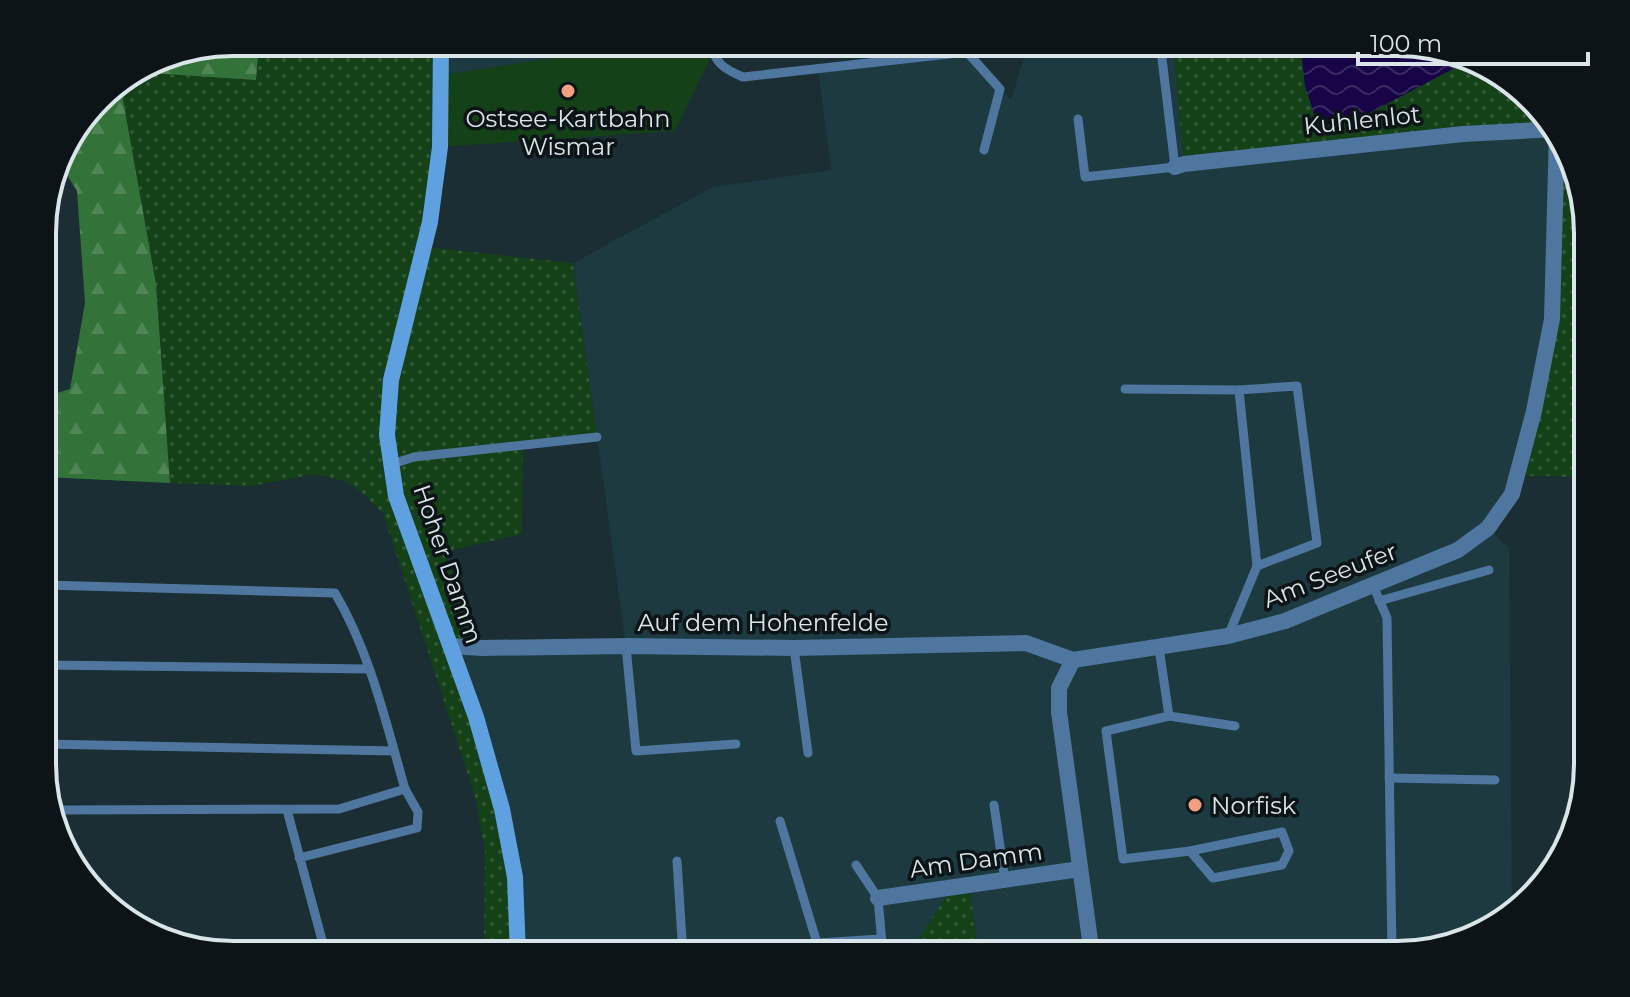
<svg xmlns="http://www.w3.org/2000/svg" width="1630" height="997" viewBox="0 0 1630 997" font-family="Montserrat,sans-serif">
	<style>
		.built { fill: #1c3a3f }
		.grass { fill: url(#grass-dots) }
		.forest { fill: url(#forest-firs) }
		.pitch { fill: #154119 }
		.water { fill: url(#water-waves) }
		.lines { fill: none; stroke-linecap: round; stroke-linejoin: round }
		.service { stroke: #4e769e; stroke-width: 9 }
		.minor { stroke: #4e769e; stroke-width: 16 }
		.secondary { stroke: #5fa0e1; stroke-width: 16 }
		.poi-dot { fill: #f39f82; stroke: #0c1417; stroke-width: 3 }
		.labels { text-anchor: middle; dominant-baseline: central; stroke-width: 7; stroke-linejoin: round; paint-order: stroke }
		.poi-label { font-size: 24px; fill: #d9e5e8; stroke: #0c1417 }
		.street-label { font-size: 24px; fill: #d9e5e8; stroke: #0c1417 }
		.rim { fill: none; stroke: #d9e5e8; stroke-width: 4 }
	</style>
	<defs>
		<pattern id="grass-dots" width="8" height="8" patternUnits="userSpaceOnUse" patternTransform="scale(2)"><rect width="8" height="8" fill="#154119"/><path d="M2 2h.1M6 6h.1" fill="none" stroke="#365c3a" stroke-width="1.8" stroke-linecap="round"/></pattern>
		<pattern id="forest-firs" width="22" height="20" patternUnits="userSpaceOnUse" patternTransform="scale(2)"><rect width="22" height="20" fill="#337238"/><path d="M5 1l3.5 6h-7zM16 11l3.5 6h-7z" fill="#508655"/></pattern>
		<pattern id="water-waves" width="16" height="10" patternUnits="userSpaceOnUse" patternTransform="scale(2)"><rect width="16" height="10" fill="#180548"/><path d="M0 5q4-4 8 0t8 0" fill="none" stroke="#392962"/></pattern>
	</defs>
	<rect width="100%" height="100%" fill="#1a2e33"/>
	<g class="built">
		<path d="M441,42H659L442,75Z"/>
		<path d="M1029,42H1173L1184,163L1557,129L1552,319L1512,494L1488,528L1509,548L1512,910L1493,929L1409,955H979L969,887L951,889L910,952L890,955H518L451,646H626L573,263L713,187L831,170L818,69L967,52L1011,100Z"/>
	</g>
	<g class="grass">
		<path d="M299,42H441L426,247L573,263L597,437L523,446L522,534L444,552L482,648L452,646L502,809L518,955H484L485,850L475,796L383,513L358,489L344,481L314,474L251,486L170,483L156,284L123,100L129,76L136,72L256,79L258,56Z"/>
		<path d="M1173,42H1397L1493,68L1556,127L1184,164Z"/>
		<path d="M1557,131L1588,220V479L1557,476H1517L1552,319Z"/>
		<path d="M969,886L979,955H891L910,952L951,889Z"/>
	</g>
	<g class="forest">
		<path d="M204,48L258,56L256,80L136,72L160,56Z"/>
		<path d="M129,76L123,100L156,284L170,483L44,477V397L70,389L85,303L77,191L58,160L62,148L107,90Z"/>
	</g>
	<path class="pitch" d="M659,42H711L713,53L675,131L440,147L442,75Z"/>
	<path class="water" d="M1300,42H1397L1468,61L1358,119L1336,125L1317,123L1305,86Z"/>
	<g class="lines">
		<g class="service">
			<path d="M711,42C714,63 724,69 743,77L967,52L1000,89L984,150"/>
			<path d="M1078,119L1085,177L1175,167L1160,42"/>
			<path d="M1125,389L1239,390L1257,566L1228,636"/>
			<path d="M1239,390L1297,386L1317,543L1257,566"/>
			<path d="M392,464L414,457L597,437"/>
			<path d="M44,585L335,593C370,652 386,723 405,789L339,809L52,810"/>
			<path d="M1373,585L1387,618L1392,955"/>
			<path d="M1379,601L1489,570"/>
			<path d="M626,646L636,751L736,744"/>
			<path d="M794,648L808,753"/>
			<path d="M1159,648L1169,716L1106,731L1123,859L1190,851"/>
			<path d="M44,665L369,669"/>
			<path d="M1169,716L1235,726"/>
			<path d="M44,744L394,751"/>
			<path d="M1389,778L1495,780"/>
			<path d="M994,805L1005,881"/>
			<path d="M287,810L326,955"/>
			<path d="M780,821L817,943L881,939"/>
			<path d="M1282,832L1289,851L1282,865L1213,878L1190,851Z"/>
			<path d="M299,858L417,828L418,812L405,789"/>
			<path d="M677,861L683,955"/>
			<path d="M856,865L878,898L883,955"/>
		</g>
		<g class="minor">
			<path d="M1175,167L1184,164L1463,134L1557,129"/>
			<path d="M451,646L482,648L626,646L794,648L1026,643L1073,660L1228,636L1285,621L1458,550L1488,528L1512,494L1534,411L1552,319L1557,131"/>
			<path d="M1073,660L1059,688V712L1092,955"/>
			<path d="M878,898L1080,869"/>
		</g>
		<path class="secondary" d="M441,42L440,147L430,222L391,380L387,435L396,496L476,717L502,809L515,877L518,955"/>
	</g>
	<g class="poi-dot">
		<circle cx="568" cy="91" r="8"/>
		<circle cx="1195" cy="805" r="8"/>
	</g>
	<g class="labels">
		<g class="poi-label">
			<text x="568" y="118">Ostsee-Kartbahn<tspan x="568" dy="28">Wismar</tspan></text>
			<text x="1211" y="805" text-anchor="start">Norfisk</text>
		</g>
		<g class="street-label">
			<text transform="translate(1362 120) rotate(-6)">Kuhlenlot</text>
			<text transform="translate(448 564) rotate(71)">Hoher Damm</text>
			<text transform="translate(1330 575) rotate(-21)">Am Seeufer</text>
			<text x="763" y="622">Auf dem Hohenfelde</text>
			<text transform="translate(976 860) rotate(-8)">Am Damm</text>
		</g>
	</g>
	<path d="M0 0H1630V997H0ZM233 56H1397A177 177 0 0 1 1574 233V764A177 177 0 0 1 1397 941H233A177 177 0 0 1 56 764V233A177 177 0 0 1 233 56Z" fill="#0c1417" fill-rule="evenodd"/>
	<path class="rim" d="M233 56H1397A177 177 0 0 1 1574 233V764A177 177 0 0 1 1397 941H233A177 177 0 0 1 56 764V233A177 177 0 0 1 233 56Z"/>
	<path d="M1358 52v12h230v-12" fill="none" stroke="#d9e5e8" stroke-width="4"/>
	<text x="1370" y="52" font-size="24" fill="#d9e5e8" stroke="#0c1417" stroke-width="6" paint-order="stroke">100 m</text>
</svg>
